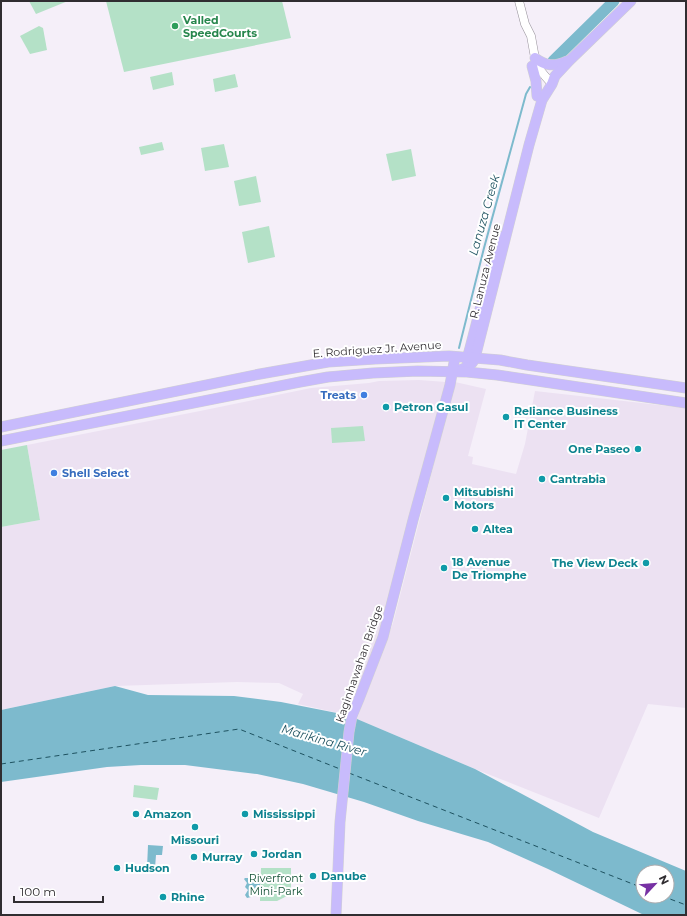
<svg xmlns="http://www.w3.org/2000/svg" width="687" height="916" viewBox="0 0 687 916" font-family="Montserrat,sans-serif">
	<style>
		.built { fill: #ece1f2 }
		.green { fill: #b4e1c7 }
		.water { fill: #7dbacd; fill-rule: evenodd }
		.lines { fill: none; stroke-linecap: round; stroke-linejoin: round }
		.stream { stroke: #7dbacd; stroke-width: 2 }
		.river { stroke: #7dbacd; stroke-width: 11 }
		.ferry { stroke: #1e5260; stroke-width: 1; stroke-dasharray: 5 4; stroke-linecap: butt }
		.minor-casing { stroke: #959099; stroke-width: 9 }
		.major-casing { stroke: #d1d1d2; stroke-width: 11 }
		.minor { stroke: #fff; stroke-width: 8 }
		.major { stroke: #c8bbfc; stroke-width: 10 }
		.leisure-dot { fill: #2e9e5b; stroke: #fff; stroke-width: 1.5 }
		.shop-dot { fill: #3f7fe0; stroke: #fff; stroke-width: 1.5 }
		.culture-dot { fill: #0f9aa8; stroke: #fff; stroke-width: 1.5 }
		.labels { text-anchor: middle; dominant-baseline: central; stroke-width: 4; stroke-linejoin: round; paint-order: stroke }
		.leisure-label { font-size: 11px; font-weight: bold; fill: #27864d; stroke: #fff; text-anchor: start }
		.street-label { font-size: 11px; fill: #302d31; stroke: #fff }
		.shop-label { font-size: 11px; font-weight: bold; fill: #366cbe; stroke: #fff; text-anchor: end }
		.culture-label { font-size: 11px; font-weight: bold; fill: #0d838f; stroke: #fff; text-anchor: start }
		.park-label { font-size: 11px; fill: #135236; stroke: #fff }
		.water-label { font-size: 12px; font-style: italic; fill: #1e5260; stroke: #fff }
	</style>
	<rect width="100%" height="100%" fill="#f5eff9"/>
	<g class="built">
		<path d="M419,380L446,382L382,627L347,715L298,704L303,694L279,683L237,682L115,686L1,710V527L40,520L27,445L200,411L311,388L369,383L379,381Z"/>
		<path d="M455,382L486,389L468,456L473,457L472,464L516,474L525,444L535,391L686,408V708L648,704L599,818L475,769L357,719L393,623Z"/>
	</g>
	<g class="green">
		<path d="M29,1H68L36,14Z"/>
		<path d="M106,1H282L291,38L124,72Z"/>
		<path d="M39,26L43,28L47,50L30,54L20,36Z"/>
		<path d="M172,72L174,85L153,90L150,77Z"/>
		<path d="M235,74L238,87L215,92L213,79Z"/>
		<path d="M162,142L164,150L141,155L139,147Z"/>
		<path d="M224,144L229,167L205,171L201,148Z"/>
		<path d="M411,149L416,176L392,181L386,154Z"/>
		<path d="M256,176L261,202L239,206L234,181Z"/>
		<path d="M269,226L275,257L248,263L242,232Z"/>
		<path d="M363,426L365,441L332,443L331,428Z"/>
		<path d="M27,445L40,520L1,527V450Z"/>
		<path d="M134,785L159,788L157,800L133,797Z"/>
		<path d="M261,868H291V894L277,901H260Z"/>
	</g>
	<g class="water">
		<path d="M115,686L148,695L234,696L281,702L347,715L357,719L475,769L593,832L686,871V915H644L548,869L488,842L418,821L364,802L303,784L257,774L185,765H141L107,767L1,782V710ZM643,872H667V896H643Z"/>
		<path d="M148,845L163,846L162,855H156L155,868H147Z"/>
		<path d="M253,876L258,877V880L260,883V887L257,889V892H252L251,897L247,898L245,895L248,890L245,887L247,883L244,879L245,878H252Z"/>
	</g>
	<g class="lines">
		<path class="stream" d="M459,348L484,248L526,94L530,87"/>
		<path class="river" d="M553,61L614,1"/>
		<g class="ferry">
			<path d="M1,764L239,729L340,769"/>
			<path d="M349,773L643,888"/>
			<path d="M662,896L686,905"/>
		</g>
		<defs>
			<path id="minor" d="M519,1L525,24L531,36L535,58L537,66L545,76L552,84"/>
			<g id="major">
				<path d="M535,58C546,66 554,67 567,61"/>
				<path d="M532,66L536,81L537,96"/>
				<path d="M468,364L467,359L470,348L499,236"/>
				<path d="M457,371C465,368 472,366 475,358L529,145L542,100L552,84L555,76L569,61L631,1"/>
				<path d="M1,427L260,374L328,362L375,359L449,356L500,360L527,365L686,388"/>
				<path d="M1,441L300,382L328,377L373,373L418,371L467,372L497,375L686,403"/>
				<path d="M336,915L340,822L349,732L352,716L359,699L383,637L413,520L450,385L455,357"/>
			</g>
		</defs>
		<use href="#minor" class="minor-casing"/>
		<use href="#major" class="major-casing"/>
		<use href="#minor" class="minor"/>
		<use href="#major" class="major"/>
	</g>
	<circle class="leisure-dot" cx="175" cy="26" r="4"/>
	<g class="shop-dot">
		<circle cx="364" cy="395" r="4"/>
		<circle cx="54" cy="473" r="4"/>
	</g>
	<g class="culture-dot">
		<circle cx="386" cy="407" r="4"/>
		<circle cx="506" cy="417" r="4"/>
		<circle cx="638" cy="449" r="4"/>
		<circle cx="542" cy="479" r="4"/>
		<circle cx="446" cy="498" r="4"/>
		<circle cx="475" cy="529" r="4"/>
		<circle cx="646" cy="563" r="4"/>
		<circle cx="444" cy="568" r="4"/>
		<circle cx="136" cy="814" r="4"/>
		<circle cx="245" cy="814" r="4"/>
		<circle cx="195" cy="827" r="4"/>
		<circle cx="254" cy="854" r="4"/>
		<circle cx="194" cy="857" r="4"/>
		<circle cx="117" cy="868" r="4"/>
		<circle cx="313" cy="876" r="4"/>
		<circle cx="163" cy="897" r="4"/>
	</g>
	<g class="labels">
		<g class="leisure-label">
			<text x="183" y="20">Valled<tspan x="183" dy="13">SpeedCourts</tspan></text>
		</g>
		<g class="street-label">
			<text transform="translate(485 271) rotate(-76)">R. Lanuza Avenue</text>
			<text transform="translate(377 349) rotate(-4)">E. Rodriguez Jr. Avenue</text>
			<text transform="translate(359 664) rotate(-71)">Kaginhawahan Bridge</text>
		</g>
		<g class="shop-label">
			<text x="356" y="395">Treats</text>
			<text x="62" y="473" text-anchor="start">Shell Select</text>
		</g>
		<g class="culture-label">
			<text x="394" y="407">Petron Gasul</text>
			<text x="514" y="411">Reliance Business<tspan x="514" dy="13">IT Center</tspan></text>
			<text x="630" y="449" text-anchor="end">One Paseo</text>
			<text x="550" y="479">Cantrabia</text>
			<text x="454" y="492">Mitsubishi<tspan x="454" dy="13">Motors</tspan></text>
			<text x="483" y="529">Altea</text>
			<text x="452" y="562">18 Avenue<tspan x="452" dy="13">De Triomphe</tspan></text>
			<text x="638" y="563" text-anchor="end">The View Deck</text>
			<text x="144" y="814">Amazon</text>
			<text x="253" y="814">Mississippi</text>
			<text x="195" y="840" text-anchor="middle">Missouri</text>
			<text x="262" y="854">Jordan</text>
			<text x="202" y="857">Murray</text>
			<text x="125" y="868">Hudson</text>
			<text x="321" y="876">Danube</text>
			<text x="171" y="897">Rhine</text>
		</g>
		<g class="park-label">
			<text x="276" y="878">Riverfront<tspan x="276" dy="13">Mini-Park</tspan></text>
		</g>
		<g class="water-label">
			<text transform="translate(484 215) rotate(-74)">Lanuza Creek</text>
			<text transform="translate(324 740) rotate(16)">Marikina River</text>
		</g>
	</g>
	<rect width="687" height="916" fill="none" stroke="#302d31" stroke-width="4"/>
	<g transform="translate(655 884) rotate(64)"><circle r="19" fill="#ffffff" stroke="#acabad"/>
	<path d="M0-3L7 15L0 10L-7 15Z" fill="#7731a4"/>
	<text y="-6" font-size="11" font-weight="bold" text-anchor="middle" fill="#302d31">N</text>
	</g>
	<path d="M14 896v6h89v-6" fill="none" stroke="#302d31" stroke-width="2"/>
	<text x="20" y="896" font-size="12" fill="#302d31" stroke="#ffffff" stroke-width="3" paint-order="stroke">100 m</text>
</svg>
